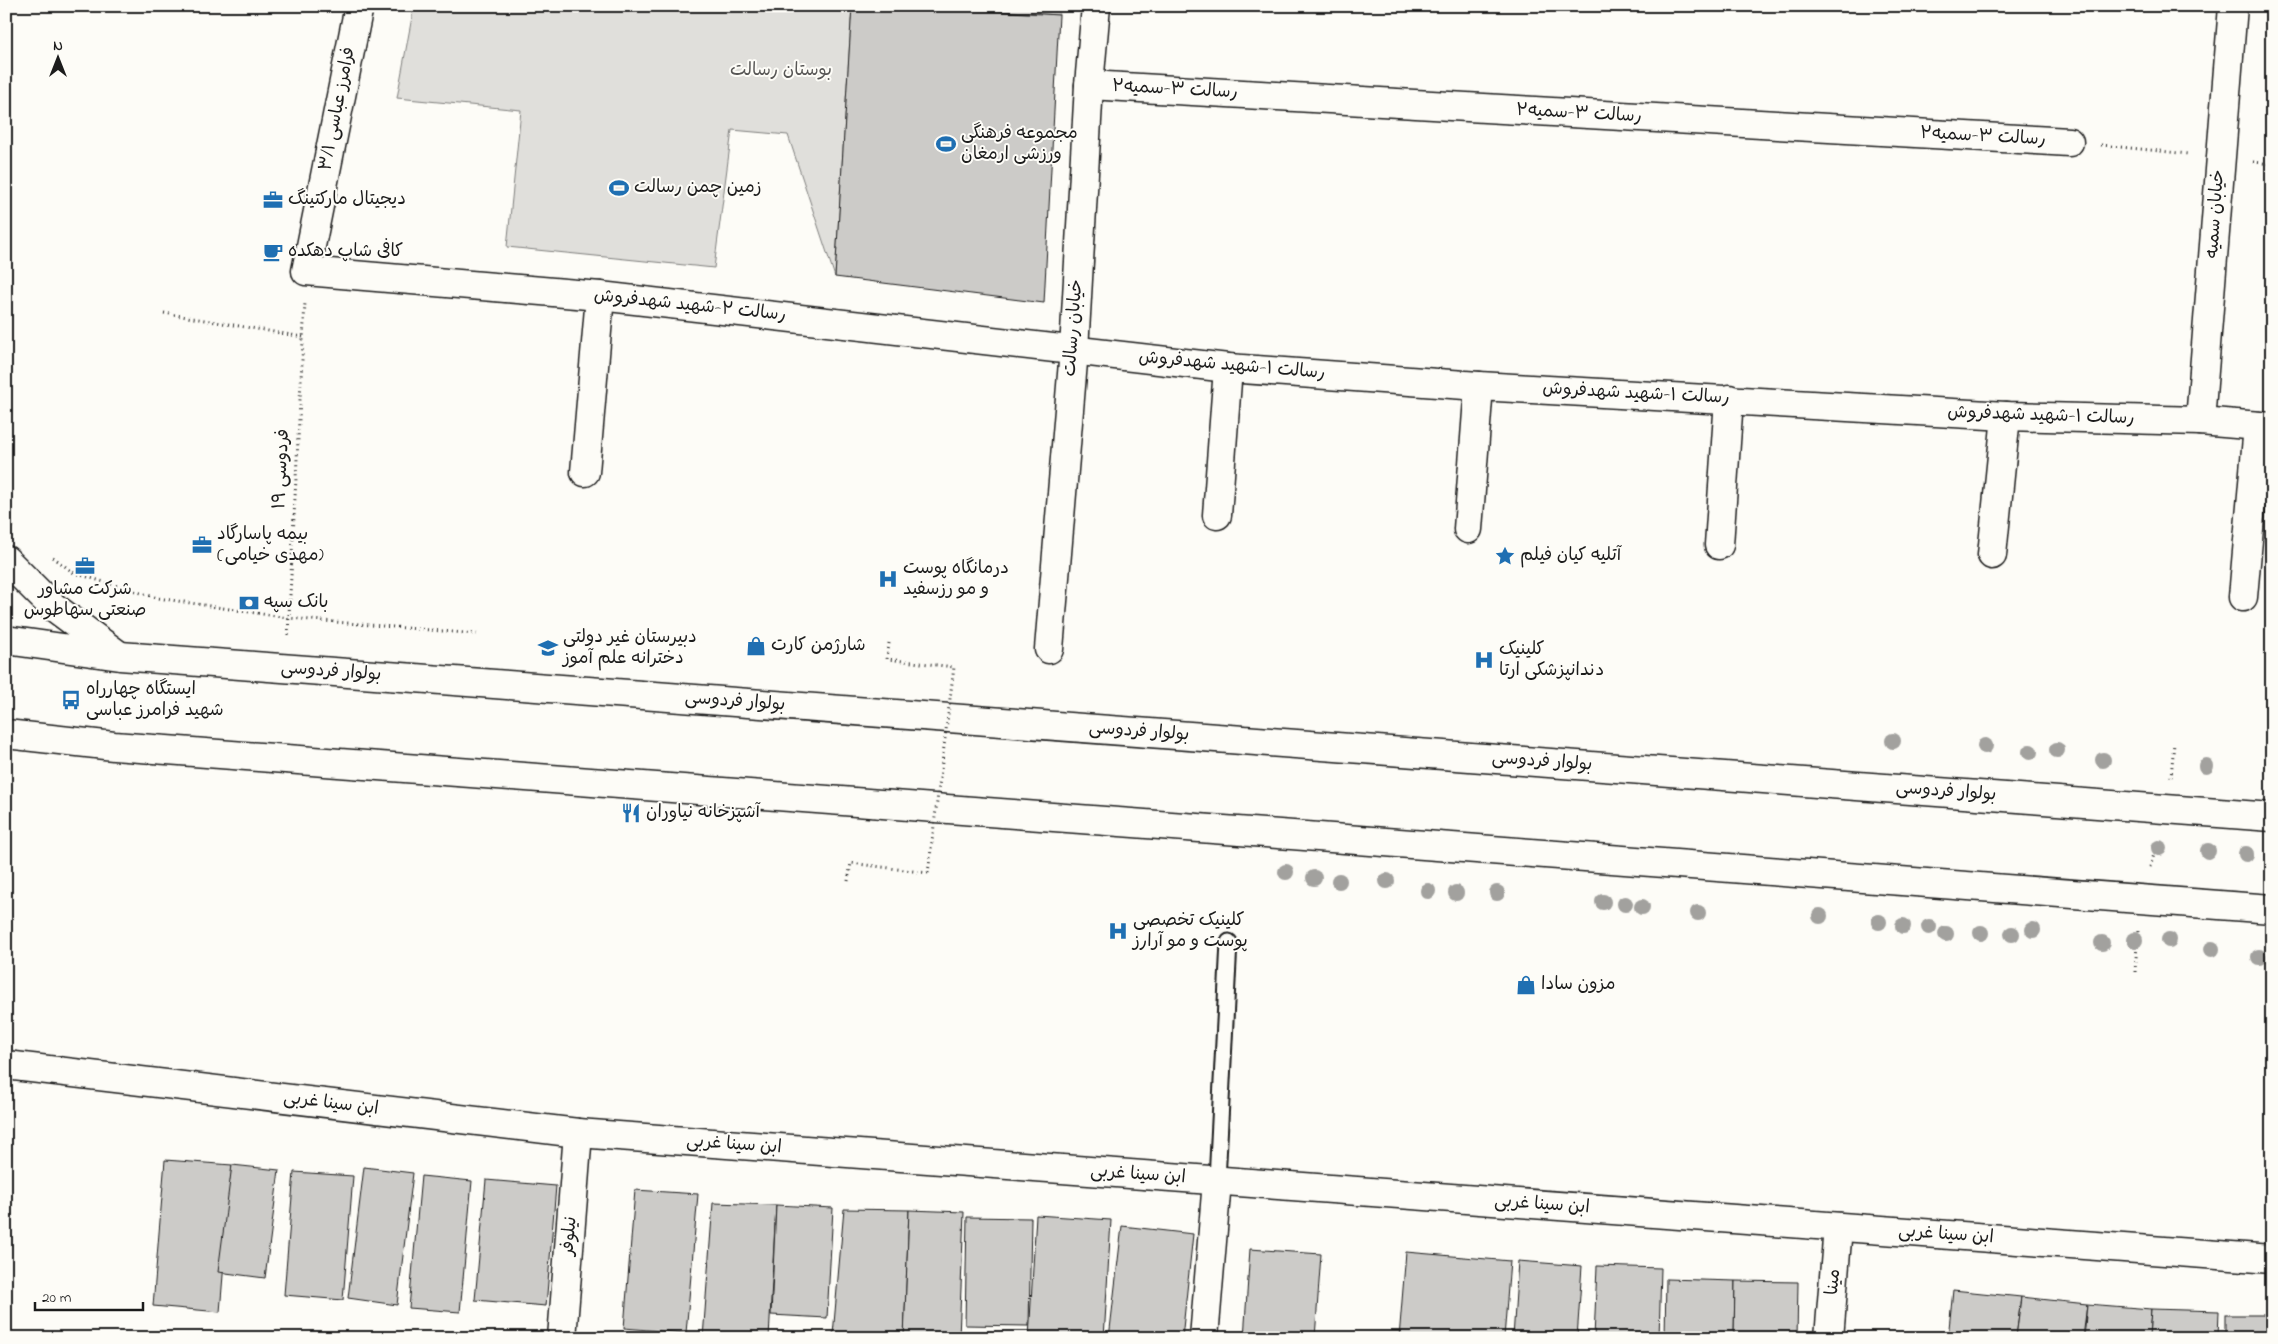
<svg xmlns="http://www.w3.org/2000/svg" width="2278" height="1344" viewBox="0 0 2278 1344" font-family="'Indie Flower','Playpen Sans Arabic',sans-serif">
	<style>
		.green { fill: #e0dfdb; stroke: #7e7e7c }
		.building { fill: #cccbc8; stroke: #1c1c1c }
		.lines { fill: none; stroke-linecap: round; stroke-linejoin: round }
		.lane-casing { stroke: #1c1c1c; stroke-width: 19 }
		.street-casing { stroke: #1c1c1c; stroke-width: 31 }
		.secondary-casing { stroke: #1c1c1c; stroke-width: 31 }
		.primary-casing { stroke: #1c1c1c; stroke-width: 31 }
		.path { stroke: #1c1c1c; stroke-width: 3; stroke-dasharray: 1 4; stroke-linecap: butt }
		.lane { stroke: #fdfcf7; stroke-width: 15 }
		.street { stroke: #fdfcf7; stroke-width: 28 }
		.secondary { stroke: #fdfcf7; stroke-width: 28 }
		.primary { stroke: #fdfcf7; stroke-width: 28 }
		.path-bridge { stroke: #1c1c1c; stroke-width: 3; stroke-dasharray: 1 4; stroke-linecap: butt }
		.tree { fill: #a2a19e }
		.labels { text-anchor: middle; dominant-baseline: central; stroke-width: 4; stroke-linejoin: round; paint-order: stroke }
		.park-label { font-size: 18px; fill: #575655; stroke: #fdfcf7 }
		.street-label { font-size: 18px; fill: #1c1c1c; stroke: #fdfcf7 }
		.poi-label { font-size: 18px; fill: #1c1c1c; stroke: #fdfcf7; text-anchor: start }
	</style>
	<rect width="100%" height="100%" fill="#fdfcf7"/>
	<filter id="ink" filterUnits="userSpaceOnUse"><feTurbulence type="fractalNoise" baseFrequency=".02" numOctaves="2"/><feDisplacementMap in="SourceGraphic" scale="10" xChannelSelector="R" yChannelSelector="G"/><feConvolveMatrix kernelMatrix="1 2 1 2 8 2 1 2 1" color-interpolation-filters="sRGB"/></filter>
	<g filter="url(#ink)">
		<g class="green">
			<path d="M414,6H852L835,277L788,135L732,130L714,268L507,247L521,110L397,98Z"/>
			<path d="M915,6H1059V15Z"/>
		</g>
		<g class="building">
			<path d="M852,6H915L1059,15L1044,303L835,277Z"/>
			<path d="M165,1160L232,1165L220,1312L153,1306Z"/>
			<path d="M232,1165L279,1170L265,1278L218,1272Z"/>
			<path d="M364,1167L413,1173L397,1305L348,1298Z"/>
			<path d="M294,1172L353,1176L343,1300L284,1295Z"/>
			<path d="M421,1176L472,1181L460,1312L409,1308Z"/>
			<path d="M486,1180L556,1186L546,1306L475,1300Z"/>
			<path d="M635,1190L698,1194L686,1333L624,1328Z"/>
			<path d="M713,1203L776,1205L769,1338H703Z"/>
			<path d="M776,1205L833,1208L827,1318L771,1315Z"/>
			<path d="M844,1209L909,1210L904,1338L833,1335Z"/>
			<path d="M909,1210L964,1212L959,1338H904Z"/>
			<path d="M1036,1215L1111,1220L1104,1338H1029Z"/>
			<path d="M967,1217L1031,1218L1029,1326L965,1325Z"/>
			<path d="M1122,1226L1193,1234L1182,1338H1109Z"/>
			<path d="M1250,1249L1321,1254L1315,1338H1244Z"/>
			<path d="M1406,1252L1510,1261L1504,1338H1399Z"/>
			<path d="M1518,1261L1582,1266L1577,1338H1513Z"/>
			<path d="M1597,1266L1661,1268L1659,1338H1594Z"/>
			<path d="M1666,1279L1735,1281L1734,1338H1665Z"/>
			<path d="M1735,1281L1798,1282L1797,1338H1734Z"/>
			<path d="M1953,1290L2021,1297L2016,1338H1948Z"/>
			<path d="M2021,1297L2087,1304L2083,1338H2016Z"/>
			<path d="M2087,1304L2151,1309L2149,1338H2084Z"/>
			<path d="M2151,1309L2219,1311L2218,1338H2149Z"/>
			<rect x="2225" y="1315" width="47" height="23"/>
		</g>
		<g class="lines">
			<defs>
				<path id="lane" d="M1217,1181L1229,942"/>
				<g id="street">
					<path d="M359,6L306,271L600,296L1228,368L1479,386L2006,416L2200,421L2272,427"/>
					<path d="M1089,85L2069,142"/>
					<path d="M2200,421L2233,6"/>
					<path d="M585,472L600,296"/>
					<path d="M1217,515L1228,368"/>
					<path d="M1468,529L1479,386"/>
					<path d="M1719,545L1729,399"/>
					<path d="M1992,555L2006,416"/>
					<path d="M2243,597L2258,426"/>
					<path d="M6,1065L578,1133L2272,1259"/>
					<path d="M562,1338L578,1133"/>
					<path d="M1204,1338L1217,1181"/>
					<path d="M1829,1338L1838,1227"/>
				</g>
				<path id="secondary" d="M1049,649L1074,350L1089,85L1096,6"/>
				<g id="primary">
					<path d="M6,560L51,605L117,654"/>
					<path d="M6,640L120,656L2272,817"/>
					<path d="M6,734L114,746L2272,909"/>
				</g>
			</defs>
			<use href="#lane" class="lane-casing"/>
			<use href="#street" class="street-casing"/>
			<use href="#secondary" class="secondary-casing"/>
			<use href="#primary" class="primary-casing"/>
			<g class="path">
				<path d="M2101,145L2189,154"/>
				<path d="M2253,162L2272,164"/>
				<path d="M164,313L303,337"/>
				<path d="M6,519L14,528"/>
				<path d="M53,557L74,573L158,598L288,618L477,634"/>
				<path d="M288,635L305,302"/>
				<path d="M889,643L887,659L954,667"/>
				<path d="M2171,777L2174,743"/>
				<path d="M2150,867L2158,842"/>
				<path d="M848,881L851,863L928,873"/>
				<path d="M2135,972L2138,931"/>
			</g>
			<use href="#lane" class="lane"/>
			<use href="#street" class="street"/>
			<use href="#secondary" class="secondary"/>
			<use href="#primary" class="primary"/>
			<path class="path-bridge" d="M928,873L954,667"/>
		</g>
		<g class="tree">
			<circle cx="1893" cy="741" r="8"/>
			<circle cx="1985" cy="746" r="8"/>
			<circle cx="2057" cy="750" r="8"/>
			<circle cx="2030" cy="752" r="8"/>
			<circle cx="2103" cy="760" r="8"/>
			<circle cx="2206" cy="766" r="8"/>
			<circle cx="2159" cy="848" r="8"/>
			<circle cx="2208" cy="851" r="8"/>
			<circle cx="2246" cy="854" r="8"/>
			<circle cx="1286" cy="872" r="8"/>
			<circle cx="1314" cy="878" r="8"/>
			<circle cx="1339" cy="881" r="8"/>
			<circle cx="1387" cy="881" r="8"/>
			<circle cx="1428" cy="891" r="8"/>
			<circle cx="1456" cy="893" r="8"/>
			<circle cx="1497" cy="893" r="8"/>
			<circle cx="1603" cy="902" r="8"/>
			<circle cx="1625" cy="904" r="8"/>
			<circle cx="1642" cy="907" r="8"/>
			<circle cx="1698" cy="913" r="8"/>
			<circle cx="1820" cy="916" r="8"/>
			<circle cx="1879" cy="922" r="8"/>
			<circle cx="1903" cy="926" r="8"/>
			<circle cx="1929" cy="927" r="8"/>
			<circle cx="2033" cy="930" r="8"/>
			<circle cx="1981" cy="933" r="8"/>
			<circle cx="1946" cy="934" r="8"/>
			<circle cx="2012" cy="934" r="8"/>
			<circle cx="2135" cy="940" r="8"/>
			<circle cx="2169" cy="940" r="8"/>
			<circle cx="2102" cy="943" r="8"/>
			<circle cx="2212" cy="949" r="8"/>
			<circle cx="2259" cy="957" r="8"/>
		</g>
	</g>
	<defs>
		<symbol id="stadium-bare" viewBox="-9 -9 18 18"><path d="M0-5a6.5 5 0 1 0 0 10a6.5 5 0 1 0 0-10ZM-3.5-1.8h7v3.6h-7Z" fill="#1f6fb2" stroke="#fdfcf7" stroke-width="2.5" paint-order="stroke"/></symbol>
		<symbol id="office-bare" viewBox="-9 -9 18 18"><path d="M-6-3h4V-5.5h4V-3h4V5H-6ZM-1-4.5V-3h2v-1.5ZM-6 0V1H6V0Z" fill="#1f6fb2" stroke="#fdfcf7" stroke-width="2.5" paint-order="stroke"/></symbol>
		<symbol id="cafe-bare" viewBox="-9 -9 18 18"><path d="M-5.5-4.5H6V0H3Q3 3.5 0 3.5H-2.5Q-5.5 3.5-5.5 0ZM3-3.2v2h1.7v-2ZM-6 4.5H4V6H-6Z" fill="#1f6fb2" stroke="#fdfcf7" stroke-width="2.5" paint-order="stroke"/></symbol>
		<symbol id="sight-bare" viewBox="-9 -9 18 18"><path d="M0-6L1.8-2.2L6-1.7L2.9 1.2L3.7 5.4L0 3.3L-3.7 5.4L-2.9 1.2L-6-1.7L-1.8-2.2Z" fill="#1f6fb2" stroke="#fdfcf7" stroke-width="2.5" paint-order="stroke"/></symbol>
		<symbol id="hospital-bare" viewBox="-9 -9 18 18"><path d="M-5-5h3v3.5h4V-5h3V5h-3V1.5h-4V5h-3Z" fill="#1f6fb2" stroke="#fdfcf7" stroke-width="2.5" paint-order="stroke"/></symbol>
		<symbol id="bank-bare" viewBox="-9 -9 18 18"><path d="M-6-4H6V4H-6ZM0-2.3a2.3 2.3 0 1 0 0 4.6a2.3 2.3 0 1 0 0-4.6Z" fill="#1f6fb2" stroke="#fdfcf7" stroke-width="2.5" paint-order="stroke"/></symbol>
		<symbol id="shop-bare" viewBox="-9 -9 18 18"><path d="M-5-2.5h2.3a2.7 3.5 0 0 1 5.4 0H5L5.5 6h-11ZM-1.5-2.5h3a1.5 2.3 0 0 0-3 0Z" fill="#1f6fb2" stroke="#fdfcf7" stroke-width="2.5" paint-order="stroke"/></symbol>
		<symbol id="school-bare" viewBox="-9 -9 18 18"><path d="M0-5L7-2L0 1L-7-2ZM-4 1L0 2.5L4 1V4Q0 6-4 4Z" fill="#1f6fb2" stroke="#fdfcf7" stroke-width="2.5" paint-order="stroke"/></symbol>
		<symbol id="bus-bare" viewBox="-9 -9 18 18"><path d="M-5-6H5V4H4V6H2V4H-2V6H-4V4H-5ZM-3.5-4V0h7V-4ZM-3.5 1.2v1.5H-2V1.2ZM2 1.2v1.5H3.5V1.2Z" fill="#1f6fb2" stroke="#fdfcf7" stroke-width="2.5" paint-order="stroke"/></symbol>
		<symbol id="restaurant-bare" viewBox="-9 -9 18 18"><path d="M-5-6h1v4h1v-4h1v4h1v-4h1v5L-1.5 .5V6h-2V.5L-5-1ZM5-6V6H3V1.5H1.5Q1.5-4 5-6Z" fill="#1f6fb2" stroke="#fdfcf7" stroke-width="2.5" paint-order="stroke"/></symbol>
	</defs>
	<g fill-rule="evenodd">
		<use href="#stadium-bare" x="932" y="130" width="28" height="28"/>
		<use href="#stadium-bare" x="605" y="174" width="28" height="28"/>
		<use href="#office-bare" x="259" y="186" width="28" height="28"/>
		<use href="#cafe-bare" x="259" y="238" width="28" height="28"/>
		<use href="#office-bare" x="188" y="531" width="28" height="28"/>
		<use href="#sight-bare" x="1491" y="542" width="28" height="28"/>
		<use href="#office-bare" x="71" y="552" width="28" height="28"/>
		<use href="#hospital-bare" x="874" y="565" width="28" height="28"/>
		<use href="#bank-bare" x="235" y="589" width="28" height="28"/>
		<use href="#shop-bare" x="742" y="632" width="28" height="28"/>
		<use href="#school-bare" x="534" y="634" width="28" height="28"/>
		<use href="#hospital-bare" x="1470" y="646" width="28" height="28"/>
		<use href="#bus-bare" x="57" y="686" width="28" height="28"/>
		<use href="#restaurant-bare" x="617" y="799" width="28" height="28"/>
		<use href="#hospital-bare" x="1104" y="917" width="28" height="28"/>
		<use href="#shop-bare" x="1512" y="971" width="28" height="28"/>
	</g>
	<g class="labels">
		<g class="park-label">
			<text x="781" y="71">بوستان رسالت</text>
		</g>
		<g class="street-label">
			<text transform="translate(1175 90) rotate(3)">رسالت ۳-سمیه۲</text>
			<text transform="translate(338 109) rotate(-79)">فرامرز عباسی ۳/۱</text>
			<text transform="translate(1579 114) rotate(3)">رسالت ۳-سمیه۲</text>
			<text transform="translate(1983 137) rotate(3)">رسالت ۳-سمیه۲</text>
			<text transform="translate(2216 214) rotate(-86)">خیابان سمیه</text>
			<text transform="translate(690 306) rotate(6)">رسالت ۲-شهید شهدفروش</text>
			<text transform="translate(1074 328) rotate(-86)">خیابان رسالت</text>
			<text transform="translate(1232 366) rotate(5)">رسالت ۱-شهید شهدفروش</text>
			<text transform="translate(1636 394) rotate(3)">رسالت ۱-شهید شهدفروش</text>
			<text transform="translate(2041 416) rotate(2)">رسالت ۱-شهید شهدفروش</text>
			<text transform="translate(282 469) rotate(-87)">فردوسی ۱۹</text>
			<text transform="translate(331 672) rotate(4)">بولوار فردوسی</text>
			<text transform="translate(735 702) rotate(4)">بولوار فردوسی</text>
			<text transform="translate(1139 732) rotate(4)">بولوار فردوسی</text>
			<text transform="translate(1542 762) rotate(4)">بولوار فردوسی</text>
			<text transform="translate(1946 792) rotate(4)">بولوار فردوسی</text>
			<text transform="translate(331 1104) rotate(7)">ابن سینا غربی</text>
			<text transform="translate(734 1145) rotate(4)">ابن سینا غربی</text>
			<text transform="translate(1138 1175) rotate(4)">ابن سینا غربی</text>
			<text transform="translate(1542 1205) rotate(4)">ابن سینا غربی</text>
			<text transform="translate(1946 1235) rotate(4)">ابن سینا غربی</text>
			<text transform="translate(570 1236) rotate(-85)">نیلوفر</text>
			<text transform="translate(1834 1282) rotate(-85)">مینا</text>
		</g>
		<g class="poi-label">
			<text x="961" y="134">مجموعه فرهنگی<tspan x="961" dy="21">ورزشی ارمغان</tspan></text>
			<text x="634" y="188">زمین چمن رسالت</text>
			<text x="288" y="200">دیجیتال مارکتینگ</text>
			<text x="288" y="252">کافی شاپ دهکده</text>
			<text x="217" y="535">بیمه پاسارگاد<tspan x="217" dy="21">(مهدی خیامی)</tspan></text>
			<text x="1520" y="556">آتلیه کیان فیلم</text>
			<text x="903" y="569">درمانگاه پوست<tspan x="903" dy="21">و مو رزسفید</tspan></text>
			<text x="85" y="590" text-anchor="middle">شرکت مشاور<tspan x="85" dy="21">صنعتی سهاطوس</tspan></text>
			<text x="264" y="603">بانک سپه</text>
			<text x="563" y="638">دبیرستان غیر دولتی<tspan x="563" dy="21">دخترانه علم آموز</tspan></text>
			<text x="771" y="646">شارژمن کارت</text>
			<text x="1499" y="650">کلینیک<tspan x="1499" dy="21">دندانپزشکی ارتا</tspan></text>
			<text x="86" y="690">ایستگاه چهارراه<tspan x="86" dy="21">شهید فرامرز عباسی</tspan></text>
			<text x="646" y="813">آشپزخانه نیاوران</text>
			<text x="1133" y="921">کلینیک تخصصی<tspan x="1133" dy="21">پوست و مو آرارز</tspan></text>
			<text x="1541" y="985">مزون سادا</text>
		</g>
	</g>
	<rect width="2278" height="1344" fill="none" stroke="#fdfcf7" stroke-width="25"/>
	<rect x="12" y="12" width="2253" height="1319" fill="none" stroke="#1c1c1c" stroke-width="2" filter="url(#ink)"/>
	<g transform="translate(58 58)" stroke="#fdfcf7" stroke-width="4" paint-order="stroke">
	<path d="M0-4L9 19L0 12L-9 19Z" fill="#1c1c1c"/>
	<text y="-8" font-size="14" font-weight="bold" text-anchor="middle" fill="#1c1c1c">N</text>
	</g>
	<path d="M35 1302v8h108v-8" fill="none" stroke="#1c1c1c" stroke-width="2.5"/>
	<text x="42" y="1302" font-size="15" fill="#1c1c1c" stroke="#fdfcf7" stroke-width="4" paint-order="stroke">20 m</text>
</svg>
